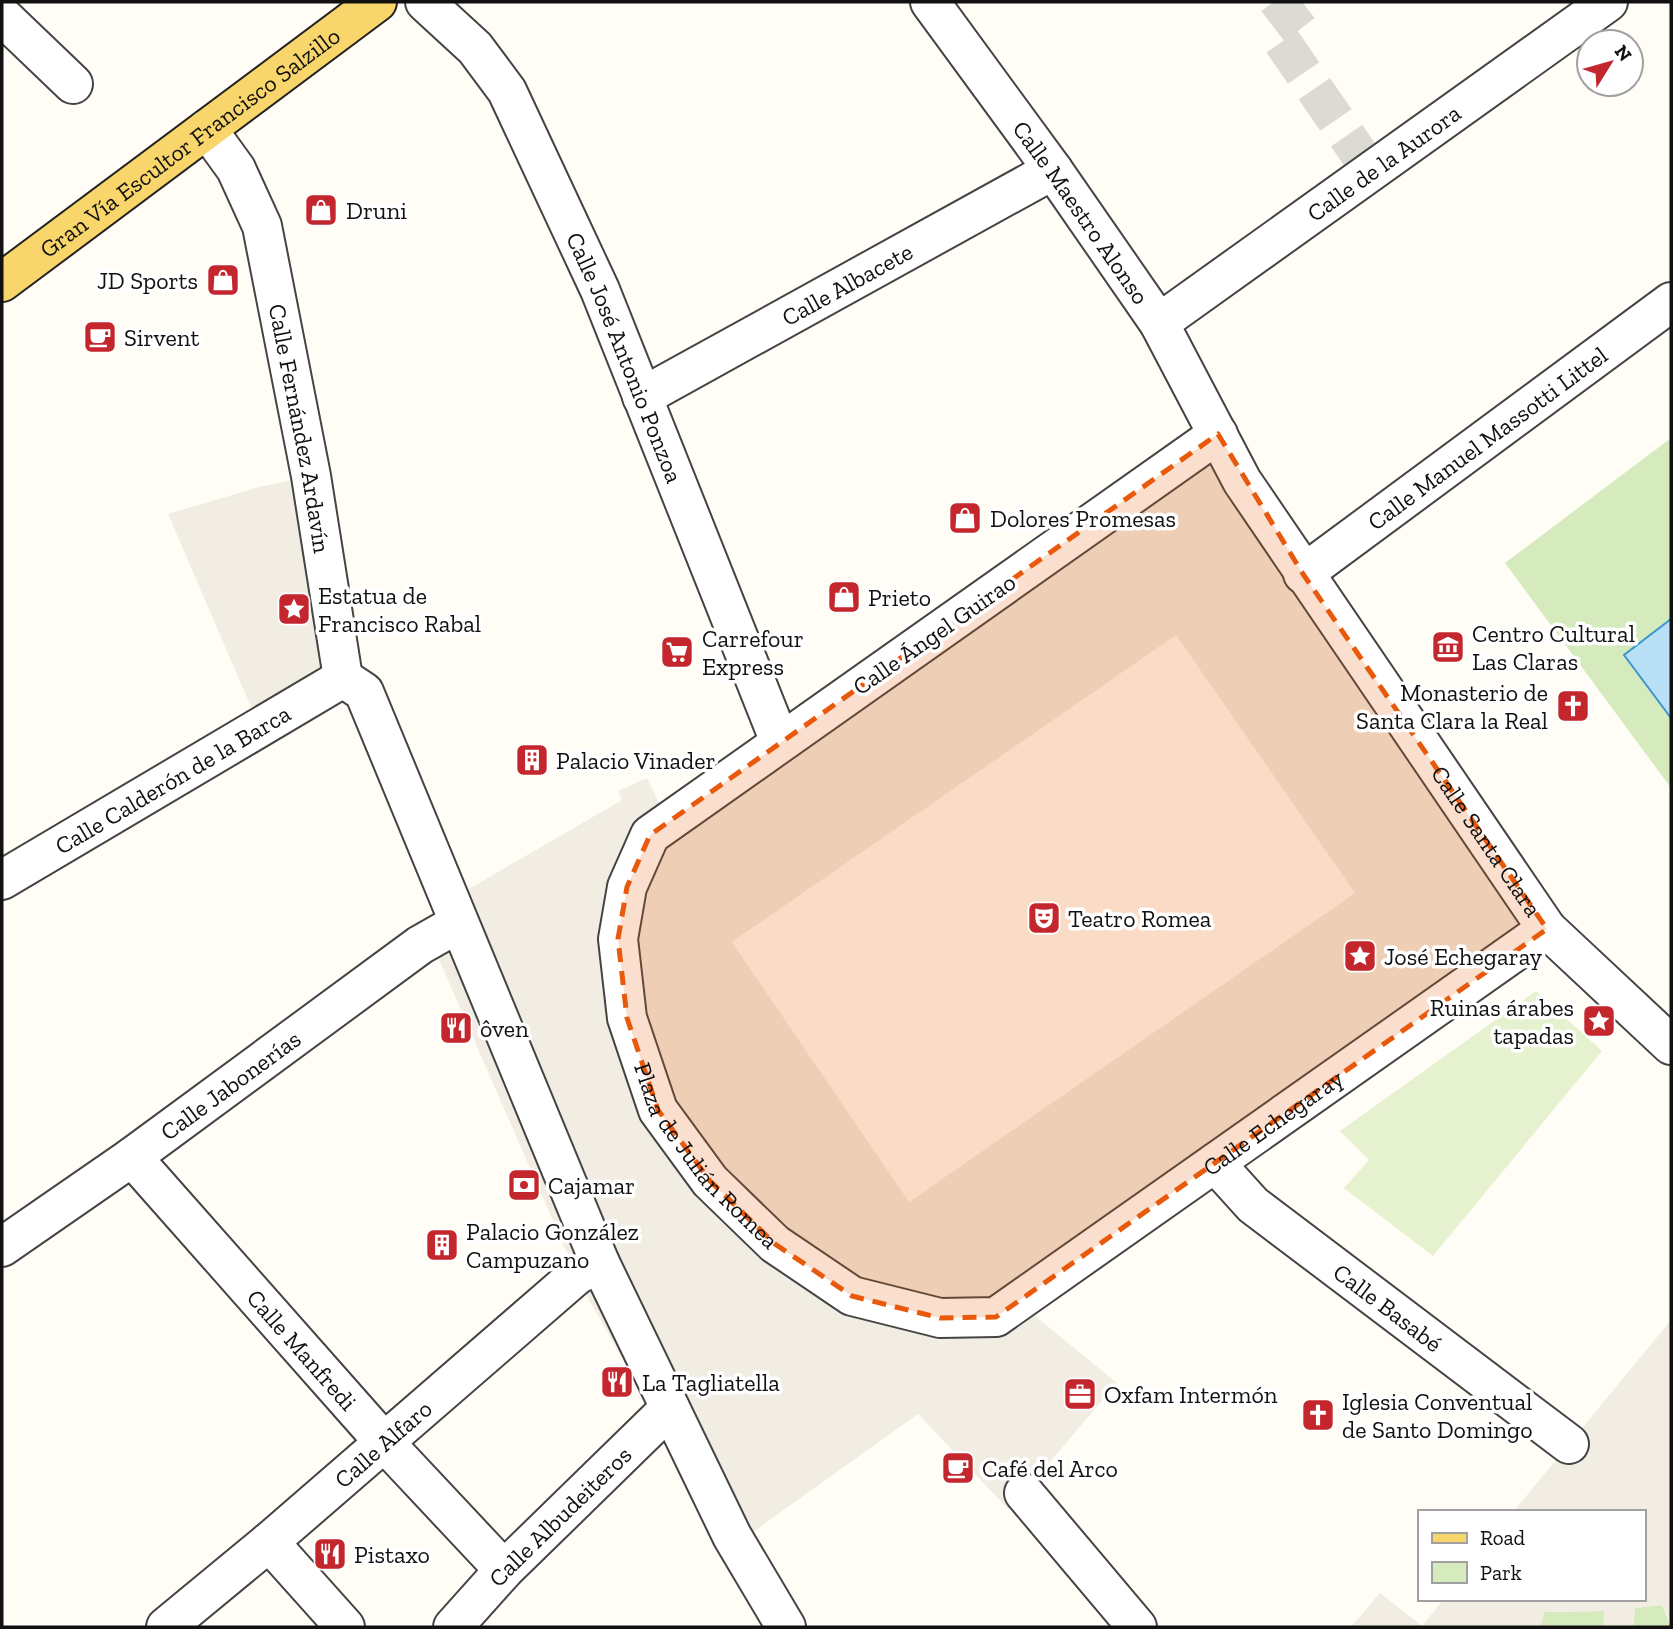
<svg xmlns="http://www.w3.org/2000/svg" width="1673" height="1629" viewBox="0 0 1673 1629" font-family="'Zilla Slab',serif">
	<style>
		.green { fill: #d5ebbd }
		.pitch { fill: #e6f2cf }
		.plaza { fill: #f1ede2; fill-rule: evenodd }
		.water { fill: #b9e0f7; stroke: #3f96cf; stroke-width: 2 }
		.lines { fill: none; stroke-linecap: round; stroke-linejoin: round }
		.minor-tunnel { stroke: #dbdad3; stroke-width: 38; stroke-dasharray: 38 19; stroke-linecap: butt }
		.minor-casing { stroke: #444; stroke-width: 42 }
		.major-casing { stroke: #222; stroke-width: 42 }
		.minor { stroke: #fff; stroke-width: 38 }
		.major { stroke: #f9d66b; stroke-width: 38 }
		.marked { fill: #e8590c; fill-opacity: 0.2; stroke: #e8590c; stroke-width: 5; stroke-dasharray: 14 9; stroke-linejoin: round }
		.labels { text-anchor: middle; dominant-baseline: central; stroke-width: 7; stroke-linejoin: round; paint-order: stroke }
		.street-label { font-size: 24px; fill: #111; stroke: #fff }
		.poi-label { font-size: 24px; fill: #111; stroke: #fff; text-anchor: start }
	</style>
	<rect width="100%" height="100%" fill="#fffdf5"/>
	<g class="green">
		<path d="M1671,438V619L1624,655L1671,718V788L1505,563Z"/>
		<path d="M1662,1605L1671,1627H1633L1635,1608Z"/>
		<path d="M1605,1611L1603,1627H1541L1543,1612Z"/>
	</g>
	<path class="pitch" d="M1536,991L1602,1051L1433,1256L1344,1188L1369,1160L1340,1131Z"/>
	<g class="plaza">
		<path d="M1223,446L1547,929L1018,1302L1117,1383L1009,1510L918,1414L746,1537L657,1420L582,1287L430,939L448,901L622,800L618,791L647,778L668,822ZM1176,635L1355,893L909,1202L732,942Z"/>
		<path d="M311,476L343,678L261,724L248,700L168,514L259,487Z"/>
		<path d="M1671,1320V1624L1662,1605L1635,1608L1633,1627H1603L1604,1611L1544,1612L1541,1627H1351L1380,1593L1422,1626L1444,1599H1643V1512H1513Z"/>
	</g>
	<path class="water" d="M1671,619V718L1624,655Z"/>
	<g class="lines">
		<path class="minor-tunnel" d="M1303,3L1272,27L1362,158"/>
		<defs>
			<g id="minor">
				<path id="s1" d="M425,2L475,48L507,91L600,290L780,742"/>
				<path id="s2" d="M930,2L1053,170L1159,323L1242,481L1547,929L1671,1045"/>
				<path d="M2,16L73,84"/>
				<path id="s3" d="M207,129L236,169L262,226L311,476L343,678L364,692L600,1263L732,1536L786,1627"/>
				<path id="s4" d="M1159,323L1608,2"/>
				<path id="s5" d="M642,397L1053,170"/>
				<path id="s6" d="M1218,434L650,835L627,887L618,939L627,1018L658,1110L710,1181L775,1244L852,1296L940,1318L996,1317L1547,929"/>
				<path id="s7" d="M1303,574L1671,302"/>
				<path id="s8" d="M2,880L343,678"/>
				<path id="s9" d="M132,1157L384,1442L504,1570"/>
				<path id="s10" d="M1215,1163L1253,1205L1569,1444"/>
				<path id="s11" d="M2,1247L132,1157L420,945L457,924"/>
				<path d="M1024,1493L1137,1627"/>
				<path d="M269,1542L345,1627"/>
				<path id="s12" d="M166,1627L269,1542L577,1275L600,1263"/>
				<path id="s13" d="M453,1627L504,1570L670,1408"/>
			</g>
			<g id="major">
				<path id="s14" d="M2,282L377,2"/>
			</g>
		</defs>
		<use href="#minor" class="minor-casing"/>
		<use href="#major" class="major-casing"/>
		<use href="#minor" class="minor"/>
		<use href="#major" class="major"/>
	</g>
	<path class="marked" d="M1218,434L1303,574L1547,929L996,1317L940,1318L852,1296L775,1244L710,1181L658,1110L627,1018L618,939L627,887L650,835Z"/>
	<defs>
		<symbol id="shop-square" viewBox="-11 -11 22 22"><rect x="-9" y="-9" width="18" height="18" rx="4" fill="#c4262e" stroke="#fff"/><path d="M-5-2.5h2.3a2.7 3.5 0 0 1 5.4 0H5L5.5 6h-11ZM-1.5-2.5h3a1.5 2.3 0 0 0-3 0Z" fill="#fff"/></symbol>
		<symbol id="cafe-square" viewBox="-11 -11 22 22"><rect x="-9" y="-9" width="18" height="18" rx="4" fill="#c4262e" stroke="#fff"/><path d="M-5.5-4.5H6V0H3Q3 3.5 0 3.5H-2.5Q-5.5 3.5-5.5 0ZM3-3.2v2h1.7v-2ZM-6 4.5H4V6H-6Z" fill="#fff"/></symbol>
		<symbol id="sight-square" viewBox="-11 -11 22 22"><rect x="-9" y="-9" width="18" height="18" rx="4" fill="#c4262e" stroke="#fff"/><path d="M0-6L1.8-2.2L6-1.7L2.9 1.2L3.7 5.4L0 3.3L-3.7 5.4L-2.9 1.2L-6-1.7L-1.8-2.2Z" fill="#fff"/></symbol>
		<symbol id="museum-square" viewBox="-11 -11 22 22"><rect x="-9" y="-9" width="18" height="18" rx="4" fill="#c4262e" stroke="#fff"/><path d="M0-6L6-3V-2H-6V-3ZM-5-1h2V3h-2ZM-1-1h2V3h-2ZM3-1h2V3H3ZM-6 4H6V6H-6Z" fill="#fff"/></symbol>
		<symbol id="supermarket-square" viewBox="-11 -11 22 22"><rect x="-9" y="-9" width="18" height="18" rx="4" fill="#c4262e" stroke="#fff"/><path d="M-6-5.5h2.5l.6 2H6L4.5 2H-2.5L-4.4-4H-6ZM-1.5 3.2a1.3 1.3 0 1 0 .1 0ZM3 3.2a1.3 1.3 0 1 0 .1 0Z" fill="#fff"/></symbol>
		<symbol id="church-square" viewBox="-11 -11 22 22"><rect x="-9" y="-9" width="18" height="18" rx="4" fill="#c4262e" stroke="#fff"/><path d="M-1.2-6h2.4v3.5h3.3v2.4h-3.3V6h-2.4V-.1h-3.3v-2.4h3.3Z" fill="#fff"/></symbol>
		<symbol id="building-square" viewBox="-11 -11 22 22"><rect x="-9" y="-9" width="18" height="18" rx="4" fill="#c4262e" stroke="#fff"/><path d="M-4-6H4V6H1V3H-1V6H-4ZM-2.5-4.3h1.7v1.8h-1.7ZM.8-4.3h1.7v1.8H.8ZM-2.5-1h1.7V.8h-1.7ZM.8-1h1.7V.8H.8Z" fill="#fff"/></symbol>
		<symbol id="theatre-square" viewBox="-11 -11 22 22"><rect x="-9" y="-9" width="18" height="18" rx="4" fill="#c4262e" stroke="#fff"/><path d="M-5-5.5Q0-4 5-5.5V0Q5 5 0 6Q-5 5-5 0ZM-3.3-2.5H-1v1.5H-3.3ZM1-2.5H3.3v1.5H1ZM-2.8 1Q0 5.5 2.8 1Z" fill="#fff"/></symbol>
		<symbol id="restaurant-square" viewBox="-11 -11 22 22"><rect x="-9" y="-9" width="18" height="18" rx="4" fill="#c4262e" stroke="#fff"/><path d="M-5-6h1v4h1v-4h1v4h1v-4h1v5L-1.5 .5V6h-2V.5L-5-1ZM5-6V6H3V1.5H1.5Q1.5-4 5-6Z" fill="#fff"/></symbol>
		<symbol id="bank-square" viewBox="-11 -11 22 22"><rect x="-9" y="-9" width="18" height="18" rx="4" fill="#c4262e" stroke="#fff"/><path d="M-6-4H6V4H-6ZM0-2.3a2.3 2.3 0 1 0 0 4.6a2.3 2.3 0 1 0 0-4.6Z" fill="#fff"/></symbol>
		<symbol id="office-square" viewBox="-11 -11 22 22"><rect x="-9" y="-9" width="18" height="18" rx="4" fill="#c4262e" stroke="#fff"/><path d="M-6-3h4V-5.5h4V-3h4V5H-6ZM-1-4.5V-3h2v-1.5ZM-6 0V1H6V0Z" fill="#fff"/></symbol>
	</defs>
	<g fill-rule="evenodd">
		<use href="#shop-square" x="302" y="191" width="38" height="38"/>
		<use href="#shop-square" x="204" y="261" width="38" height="38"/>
		<use href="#cafe-square" x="81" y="318" width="38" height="38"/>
		<use href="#shop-square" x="946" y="499" width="38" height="38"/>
		<use href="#shop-square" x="825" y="578" width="38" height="38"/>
		<use href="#sight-square" x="275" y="590" width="38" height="38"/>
		<use href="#museum-square" x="1429" y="628" width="38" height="38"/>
		<use href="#supermarket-square" x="658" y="633" width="38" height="38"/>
		<use href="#church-square" x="1554" y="687" width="38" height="38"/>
		<use href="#building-square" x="513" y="741" width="38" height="38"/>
		<use href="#theatre-square" x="1025" y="899" width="38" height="38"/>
		<use href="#sight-square" x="1341" y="937" width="38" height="38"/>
		<use href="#sight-square" x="1580" y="1002" width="38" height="38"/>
		<use href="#restaurant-square" x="437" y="1009" width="38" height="38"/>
		<use href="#bank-square" x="505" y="1166" width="38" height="38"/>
		<use href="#building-square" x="423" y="1226" width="38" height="38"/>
		<use href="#restaurant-square" x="598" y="1363" width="38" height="38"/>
		<use href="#office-square" x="1061" y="1375" width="38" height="38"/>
		<use href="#church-square" x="1299" y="1396" width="38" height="38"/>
		<use href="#cafe-square" x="939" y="1449" width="38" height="38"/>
		<use href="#restaurant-square" x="311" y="1535" width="38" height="38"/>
	</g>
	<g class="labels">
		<g class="street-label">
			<text stroke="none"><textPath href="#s14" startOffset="234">Gran Vía Escultor Francisco Salzillo</textPath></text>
			<text stroke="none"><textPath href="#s4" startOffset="276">Calle de la Aurora</textPath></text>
			<text stroke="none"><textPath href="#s2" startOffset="259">Calle Maestro Alonso</textPath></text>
			<text stroke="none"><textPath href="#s5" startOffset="234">Calle Albacete</textPath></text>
			<text stroke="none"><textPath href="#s1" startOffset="413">Calle José Antonio Ponzoa</textPath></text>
			<text stroke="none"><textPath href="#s3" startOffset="318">Calle Fernández Ardavín</textPath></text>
			<text stroke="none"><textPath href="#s7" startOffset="229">Calle Manuel Massotti Littel</textPath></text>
			<text transform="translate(934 634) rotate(-35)">Calle Ángel Guirao</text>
			<text stroke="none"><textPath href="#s8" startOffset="198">Calle Calderón de la Barca</textPath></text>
			<text stroke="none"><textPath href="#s2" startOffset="1008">Calle Santa Clara</textPath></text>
			<text stroke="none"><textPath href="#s11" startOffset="280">Calle Jabonerías</textPath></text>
			<text stroke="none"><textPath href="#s6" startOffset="1738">Calle Echegaray</textPath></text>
			<text stroke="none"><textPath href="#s6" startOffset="1046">Plaza de Julián Romea</textPath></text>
			<text stroke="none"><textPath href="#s10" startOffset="226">Calle Basabé</textPath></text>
			<text stroke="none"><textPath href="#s9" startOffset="257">Calle Manfredi</textPath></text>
			<text stroke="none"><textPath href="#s12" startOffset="284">Calle Alfaro</textPath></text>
			<text stroke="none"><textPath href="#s13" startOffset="154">Calle Albudeiteros</textPath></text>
		</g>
		<g class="poi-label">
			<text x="346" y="210">Druni</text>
			<text x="198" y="280" text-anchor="end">JD Sports</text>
			<text x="124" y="337">Sirvent</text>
			<text x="990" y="518">Dolores Promesas</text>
			<text x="318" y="595">Estatua de<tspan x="318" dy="28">Francisco Rabal</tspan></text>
			<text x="868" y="597">Prieto</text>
			<text x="1472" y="633">Centro Cultural<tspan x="1472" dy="28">Las Claras</tspan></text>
			<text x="702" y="638">Carrefour<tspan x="702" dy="28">Express</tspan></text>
			<text x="1548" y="692" text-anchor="end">Monasterio de<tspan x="1548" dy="28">Santa Clara la Real</tspan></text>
			<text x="556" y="760">Palacio Vinader</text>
			<text x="1068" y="918">Teatro Romea</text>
			<text x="1384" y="956">José Echegaray</text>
			<text x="1574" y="1007" text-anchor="end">Ruinas árabes<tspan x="1574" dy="28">tapadas</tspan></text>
			<text x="480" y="1028">ôven</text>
			<text x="548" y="1185">Cajamar</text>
			<text x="466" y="1231">Palacio González<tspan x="466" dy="28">Campuzano</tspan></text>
			<text x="642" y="1382">La Tagliatella</text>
			<text x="1104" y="1394">Oxfam Intermón</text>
			<text x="1342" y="1401">Iglesia Conventual<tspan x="1342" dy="28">de Santo Domingo</tspan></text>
			<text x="982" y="1468">Café del Arco</text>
			<text x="354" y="1554">Pistaxo</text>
		</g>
	</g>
	<rect width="1673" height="1629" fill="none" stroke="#111111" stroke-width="7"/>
	<rect x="1418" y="1510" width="228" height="91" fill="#ffffff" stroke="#a0a0a0" stroke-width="2"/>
	<rect x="1432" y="1533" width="35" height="10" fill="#f9d66b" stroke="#a0a0a0" stroke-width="2"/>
	<text x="1480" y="1545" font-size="21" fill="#111111">Road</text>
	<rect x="1432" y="1562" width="35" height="21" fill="#d5ebbd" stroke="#a0a0a0" stroke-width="2"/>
	<text x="1480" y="1580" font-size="21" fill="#111111">Park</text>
	<g transform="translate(1610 63) rotate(53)"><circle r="33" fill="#ffffff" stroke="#a0a0a0" stroke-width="2"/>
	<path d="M0-5L12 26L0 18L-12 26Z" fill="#c4262e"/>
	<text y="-10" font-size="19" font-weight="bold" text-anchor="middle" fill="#111111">N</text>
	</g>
</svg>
